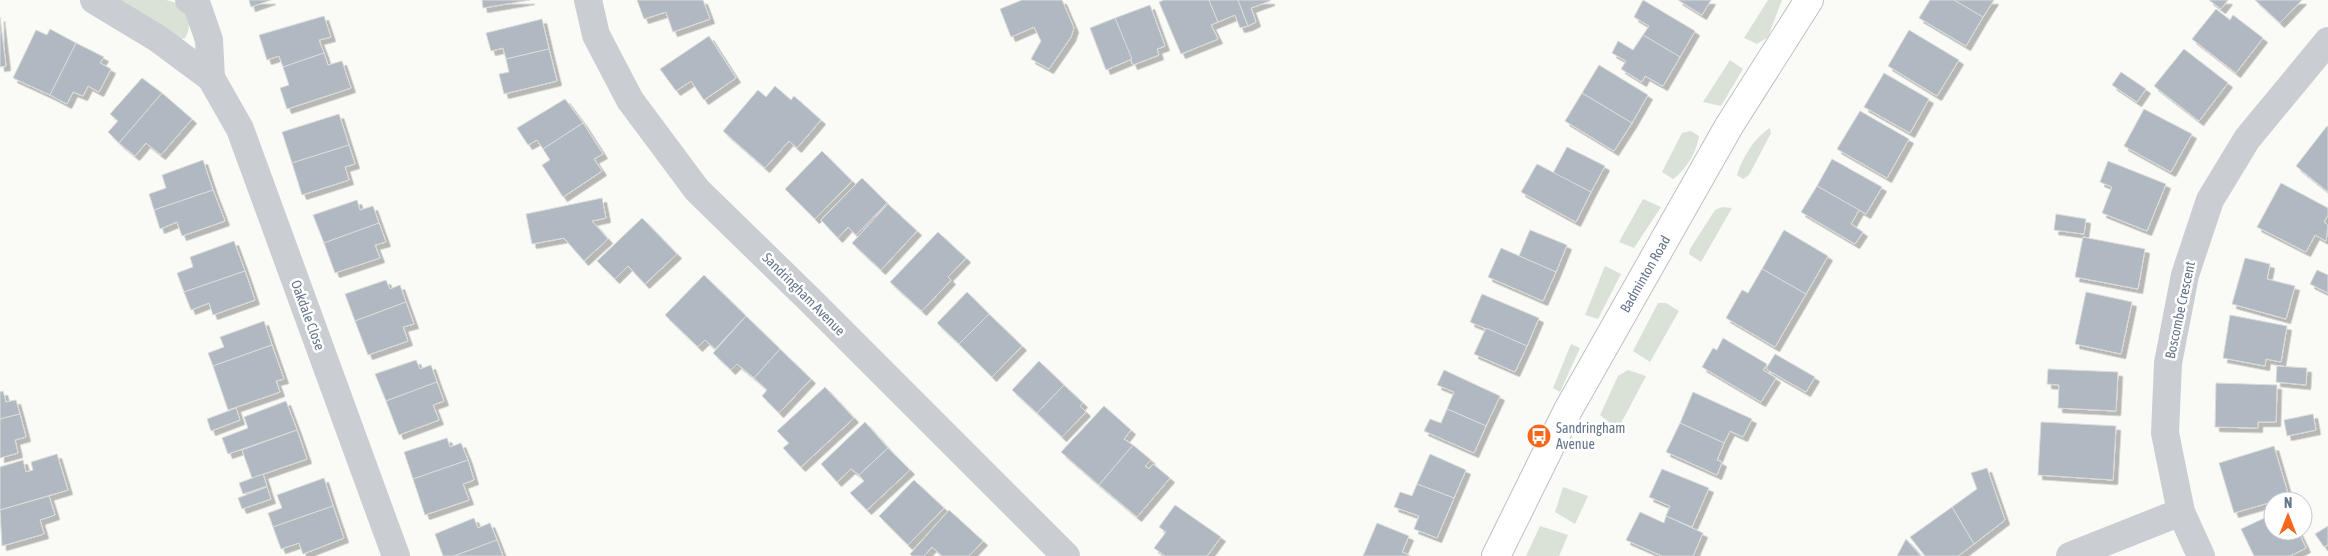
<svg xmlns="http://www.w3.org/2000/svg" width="2328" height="556" viewBox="0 0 2328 556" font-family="'Asap Condensed',sans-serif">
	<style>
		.green { fill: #dae2d8 }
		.building { fill: #b0b8c1; stroke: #dbdcd9; filter: url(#shadow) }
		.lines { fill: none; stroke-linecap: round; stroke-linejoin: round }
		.major-casing { stroke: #bcc0c5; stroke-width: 30 }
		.minor { stroke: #cacdd2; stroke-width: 28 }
		.major { stroke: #fff; stroke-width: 28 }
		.labels { text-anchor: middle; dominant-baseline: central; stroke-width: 5; stroke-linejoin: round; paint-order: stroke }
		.street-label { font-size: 14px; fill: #65768c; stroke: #fff }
		.poi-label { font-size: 14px; fill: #65768c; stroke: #fff; text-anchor: start }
	</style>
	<defs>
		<filter id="shadow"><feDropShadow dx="4.5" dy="4.5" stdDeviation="0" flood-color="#0004"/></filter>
	</defs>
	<rect width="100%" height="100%" fill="#fafaf7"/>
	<g class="green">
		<path d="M119,0C134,0 152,0 166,0C185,3 195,22 185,38L179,40Z"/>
		<path d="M1768,0H1782L1768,37L1757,44L1744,38Z"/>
		<path d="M1730,60L1743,69L1721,106L1703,102Z"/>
		<path d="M1770,128L1771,133L1749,175L1743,179L1737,175C1742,158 1755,137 1770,128Z"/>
		<path d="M1691,131L1699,136C1697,151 1686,170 1673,179L1662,172L1682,133Z"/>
		<path d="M1643,199L1661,207L1634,248L1619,242Z"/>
		<path d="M1722,207L1732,208L1701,262L1689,254L1690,249L1715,210Z"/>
		<path d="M1605,266L1621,274L1598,319L1585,315Z"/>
		<path d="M1658,303H1666L1679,311L1650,362L1633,351Z"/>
		<path d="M1571,344L1580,348L1560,392L1553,388Z"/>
		<path d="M1628,370L1646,376L1618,429L1600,415L1618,376Z"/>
		<path d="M1563,487L1588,496L1575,524L1555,512Z"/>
		<path d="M1540,526L1568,535L1559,556H1526Z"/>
	</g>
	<g class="building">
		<path d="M249,0H271L251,7Z"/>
		<path d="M482,0H530L483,8Z"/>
		<path d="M637,0H703L710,19L673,32L666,12L644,19Z"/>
		<path d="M1022,0H1062L1074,28L1071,37L1049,69L1031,59L1041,41L1034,27L1011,37L1000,9Z"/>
		<path d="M1164,0H1209L1218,22L1211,25L1218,39L1181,54L1159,2Z"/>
		<path d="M1209,0H1238L1248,26L1240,28L1235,15L1218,22Z"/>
		<path d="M1238,0H1270V1L1251,8L1256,22L1248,26Z"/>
		<path d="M1643,0L1695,31L1680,57L1643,35L1649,26L1634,17Z"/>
		<path d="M1678,0H1711L1702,15Z"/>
		<path d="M1930,0H1954L1983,17L1966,46L1919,18Z"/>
		<path d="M1954,0H1994L1983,17Z"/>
		<path d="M2209,0H2228L2221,9Z"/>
		<path d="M2255,0H2302L2280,23Z"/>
		<path d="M1150,5L1165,46L1157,49L1159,55L1133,65L1115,18Z"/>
		<path d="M2216,9L2230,20L2233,15L2263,38L2236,73L2192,39Z"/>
		<path d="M324,16L331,37L319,40L324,53L283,67L279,56L267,60L259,35Z"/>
		<path d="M0,17L6,66L0,67Z"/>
		<path d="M1115,18L1132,59L1106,70L1090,28Z"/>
		<path d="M542,19L549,49L506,59L503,48L491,51L486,33Z"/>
		<path d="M50,29L76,43L50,95L13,78L36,30L47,35Z"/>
		<path d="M1909,30L1959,60L1937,96L1888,66Z"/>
		<path d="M1643,35L1680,57L1663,86L1645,76L1642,82L1621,69L1626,61L1612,53L1618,41L1633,50Z"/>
		<path d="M709,36L736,78L704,100L691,81L676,91L660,69Z"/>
		<path d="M76,43L104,57L100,63L111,69L99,92L88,86L83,96L73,92L67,104L50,95Z"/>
		<path d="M549,49L557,81L504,94L499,74L509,72L506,59Z"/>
		<path d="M2184,49L2228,83L2199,121L2154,86Z"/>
		<path d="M324,53L328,65L342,61L351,88L287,109L280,88L289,85L283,67Z"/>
		<path d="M1599,65L1648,95L1632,123L1582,93Z"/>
		<path d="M2121,72L2146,89L2137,102L2112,85Z"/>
		<path d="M1884,73L1929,99L1910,133L1864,107Z"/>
		<path d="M142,78L162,93L119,143L108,132L118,121L110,114Z"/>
		<path d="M775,86L791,100L794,96L821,120L797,148L789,141L765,168L723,131L758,90L766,97Z"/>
		<path d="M162,93L192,119L161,155L146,143L135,156L119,143Z"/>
		<path d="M1582,93L1632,123L1614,151L1565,121Z"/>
		<path d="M565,99L583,123L543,149L537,140L528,145L517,128Z"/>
		<path d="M2144,109L2192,134L2171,172L2124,146Z"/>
		<path d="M1860,111L1909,139L1887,178L1837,149Z"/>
		<path d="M339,114L349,145L292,163L282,132Z"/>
		<path d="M583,123L603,154L594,159L602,171L563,197L542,165L550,160L543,149Z"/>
		<path d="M2327,126L2328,127V192L2296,166Z"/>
		<path d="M349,145L355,164L345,167L349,180L302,195L292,163Z"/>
		<path d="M1567,147L1605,166L1591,192L1553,173Z"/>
		<path d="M822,151L852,181L815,219L785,189Z"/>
		<path d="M1832,159L1882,187L1866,214L1817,186Z"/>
		<path d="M203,160L213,190L154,210L149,194L166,188L162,175Z"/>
		<path d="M2108,161L2166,184L2147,231L2102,213L2112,187L2100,182Z"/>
		<path d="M1537,164L1591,192L1576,222L1521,192Z"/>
		<path d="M862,178L887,203L856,235L848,227L838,238L821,220Z"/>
		<path d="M2281,183L2328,208V215L2324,222L2328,225L2326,241L2315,235L2306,252L2257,227Z"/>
		<path d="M1817,186L1859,210L1851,224L1863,232L1855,244L1801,212Z"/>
		<path d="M213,190L225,221L182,236L177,222L160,229L154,210Z"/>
		<path d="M602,198L606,218L592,221L608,239L584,261L564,238L532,244L526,214Z"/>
		<path d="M357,200L360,210L373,206L379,223L324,243L313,215Z"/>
		<path d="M888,204L917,231L881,270L852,243Z"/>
		<path d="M2056,214L2086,219L2084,234L2054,230Z"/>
		<path d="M642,218L677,254L645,284L628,266L615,279L597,261Z"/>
		<path d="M379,223L386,242L375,245L380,258L335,273L324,243Z"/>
		<path d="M1530,230L1567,245L1556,272L1519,256Z"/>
		<path d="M1784,230L1828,256L1806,294L1762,269Z"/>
		<path d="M938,232L966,258L948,277L951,280L922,311L890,282Z"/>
		<path d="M2083,237L2145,249L2138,289L2075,277Z"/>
		<path d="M234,241L245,271L184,292L177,273L193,267L190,257Z"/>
		<path d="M1501,248L1556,272L1543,301L1488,277Z"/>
		<path d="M2245,258L2270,264L2267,279L2295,286L2286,319L2232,304Z"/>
		<path d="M1762,269L1806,294L1775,347L1726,318L1742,290L1748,293Z"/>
		<path d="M2317,270L2328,275V293L2310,284Z"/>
		<path d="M245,271L255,300L213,315L209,303L191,310L184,292Z"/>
		<path d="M704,275L746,316L715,349L705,340L698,347L665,315Z"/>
		<path d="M386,280L390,289L400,285L406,302L355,321L345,294Z"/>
		<path d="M967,292L989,314L959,344L937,323Z"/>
		<path d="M2086,292L2132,302L2121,354L2075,344Z"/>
		<path d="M1482,294L1539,318L1527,346L1470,322Z"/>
		<path d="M406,302L414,324L403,327L408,341L368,355L355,321Z"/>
		<path d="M989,314L1022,346L992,377L959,344Z"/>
		<path d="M2230,315L2287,326L2281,362L2266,359L2265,366L2223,358Z"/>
		<path d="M746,316L780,349L754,378L737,364L731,370L713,353Z"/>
		<path d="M264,321L272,345L213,366L208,353L224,347L220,337Z"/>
		<path d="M1486,328L1527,346L1515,372L1474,354Z"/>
		<path d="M1723,338L1767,364L1763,370L1776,378L1761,402L1702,367L1713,348L1717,350Z"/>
		<path d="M272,345L284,379L276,381L280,392L228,410L213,366Z"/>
		<path d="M780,349L811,379L779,413L762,396L767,390L754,378Z"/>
		<path d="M1775,354L1815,377L1806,392L1766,369Z"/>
		<path d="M416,360L420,369L431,365L437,382L386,401L375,374Z"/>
		<path d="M1039,361L1064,385L1037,413L1012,390Z"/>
		<path d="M2277,366L2307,368L2306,385L2276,382Z"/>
		<path d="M2048,369L2118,372L2116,411L2058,408L2059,385L2047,384Z"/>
		<path d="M1444,370L1500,396L1486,426L1447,409L1454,392L1437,385Z"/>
		<path d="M437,382L444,401L433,405L439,420L399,435L386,401Z"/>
		<path d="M2216,383L2277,385L2276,422H2258V428L2215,427Z"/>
		<path d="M1064,385L1083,403L1080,406L1086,412L1062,437L1037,413Z"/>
		<path d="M825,387L854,418L801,467L783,448L789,443L777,431Z"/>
		<path d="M3,391L6,402L16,400L20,414L0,419V392Z"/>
		<path d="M1693,392L1752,419L1743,437L1730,431L1724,443L1680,423Z"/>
		<path d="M286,401L297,430L228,454L222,438L248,428L244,417Z"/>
		<path d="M1104,406L1131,430L1124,439L1133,445L1099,485L1061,452Z"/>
		<path d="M236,408L240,420L211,431L207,419Z"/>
		<path d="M1447,409L1486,426L1474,453L1424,431L1430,419L1441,423Z"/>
		<path d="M20,414L26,437L15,440L18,453L0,458V419Z"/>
		<path d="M2313,414L2316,430L2287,436L2284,420Z"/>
		<path d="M865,422L888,448L859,475L851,469L837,482L821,464Z"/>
		<path d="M2041,422L2116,426L2113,480L2038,475Z"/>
		<path d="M1680,423L1724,443L1717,460L1722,462L1717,475L1666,452Z"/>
		<path d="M297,430L307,459L252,478L242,450Z"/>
		<path d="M447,438L450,447L461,443L468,460L413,479L404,452Z"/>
		<path d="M1133,445L1151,460L1145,466L1149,469L1153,464L1170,478L1137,517L1099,485Z"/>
		<path d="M2274,446L2289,497L2234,513L2219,463Z"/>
		<path d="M888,448L910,470L867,510L850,493L864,481L859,475Z"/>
		<path d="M57,454L68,490L0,510V467L23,460L26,472L33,470L31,462Z"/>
		<path d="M1430,454L1466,470L1454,498L1417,484Z"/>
		<path d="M468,460L474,480L463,484L469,500L425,515L413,479Z"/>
		<path d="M1987,468L2005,520L1974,544L1952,507L1977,489L1971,473Z"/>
		<path d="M1662,469L1709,488L1692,527L1666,516L1670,506L1649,497Z"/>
		<path d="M263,474L267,486L243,494L239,483Z"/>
		<path d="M324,478L333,506L273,527L268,513L282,508L277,495Z"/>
		<path d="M914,480L944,508L908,545L879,516Z"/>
		<path d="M1417,484L1454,498L1437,538L1414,529L1419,516L1394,507L1400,492L1412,496Z"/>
		<path d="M267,487L271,499L242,509L238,498Z"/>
		<path d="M49,496L55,515L40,520L44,534L2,546L0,510Z"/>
		<path d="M1175,505L1221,537L1207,556H1165L1154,548L1166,532L1159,527Z"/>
		<path d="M333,506L344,538L303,554L299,543L281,549L273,527Z"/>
		<path d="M1952,507L1974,544L1958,556H1925L1910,537Z"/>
		<path d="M949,510L983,541L969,556H942L932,547L924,556H912L910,554Z"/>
		<path d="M1640,512L1664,523L1666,516L1703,533L1693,556H1662L1626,540Z"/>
		<path d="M2273,514V531H2298L2306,548L2290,556H2254L2241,529Z"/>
		<path d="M474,518L478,528L490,523L497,540L454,556H443L435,534Z"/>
		<path d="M1377,523L1409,536L1402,552L1411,556H1363Z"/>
		<path d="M2328,526V545L2324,547L2315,534Z"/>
		<path d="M1906,539L1921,556H1897Z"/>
		<path d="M497,540L503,556H454Z"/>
	</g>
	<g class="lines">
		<defs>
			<path id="major" d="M1496,556L1568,410L1729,126L1809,0"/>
		</defs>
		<use href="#major" class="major-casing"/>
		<g class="minor">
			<path d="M94,0L157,38L211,78L240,129L396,556"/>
			<path d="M189,0L197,5L209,40L211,78"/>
			<path d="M588,0L596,35L630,100L697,190L813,303L1066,556"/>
			<path d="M2070,556L2181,512"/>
			<path d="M2201,556L2181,512L2165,433L2168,363L2185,275L2210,200L2247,139L2328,41"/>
		</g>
		<use href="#major" class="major"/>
	</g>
	<defs>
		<symbol id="bus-disc" viewBox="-11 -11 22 22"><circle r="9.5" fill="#f6671b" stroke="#fff"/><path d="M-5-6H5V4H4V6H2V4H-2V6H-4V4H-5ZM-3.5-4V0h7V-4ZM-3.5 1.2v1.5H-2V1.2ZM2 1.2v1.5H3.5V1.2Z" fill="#fff"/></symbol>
	</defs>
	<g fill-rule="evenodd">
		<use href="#bus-disc" x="1525" y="422" width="28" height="28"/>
	</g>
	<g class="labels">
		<g class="street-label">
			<text transform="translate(1645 274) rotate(-60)">Badminton Road</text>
			<text transform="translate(804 294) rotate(45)">Sandringham Avenue</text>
			<text transform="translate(2180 310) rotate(-78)">Boscombe Crescent</text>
			<text transform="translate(308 315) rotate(70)">Oakdale Close</text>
		</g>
		<g class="poi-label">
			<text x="1556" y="428">Sandringham<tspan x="1556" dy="16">Avenue</tspan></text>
		</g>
	</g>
	<g transform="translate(2288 516)"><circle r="24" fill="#ffffff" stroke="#c1c8d1"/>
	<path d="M0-4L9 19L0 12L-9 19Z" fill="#f6671b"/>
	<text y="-8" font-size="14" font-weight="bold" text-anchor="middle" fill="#65768c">N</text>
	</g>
</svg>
